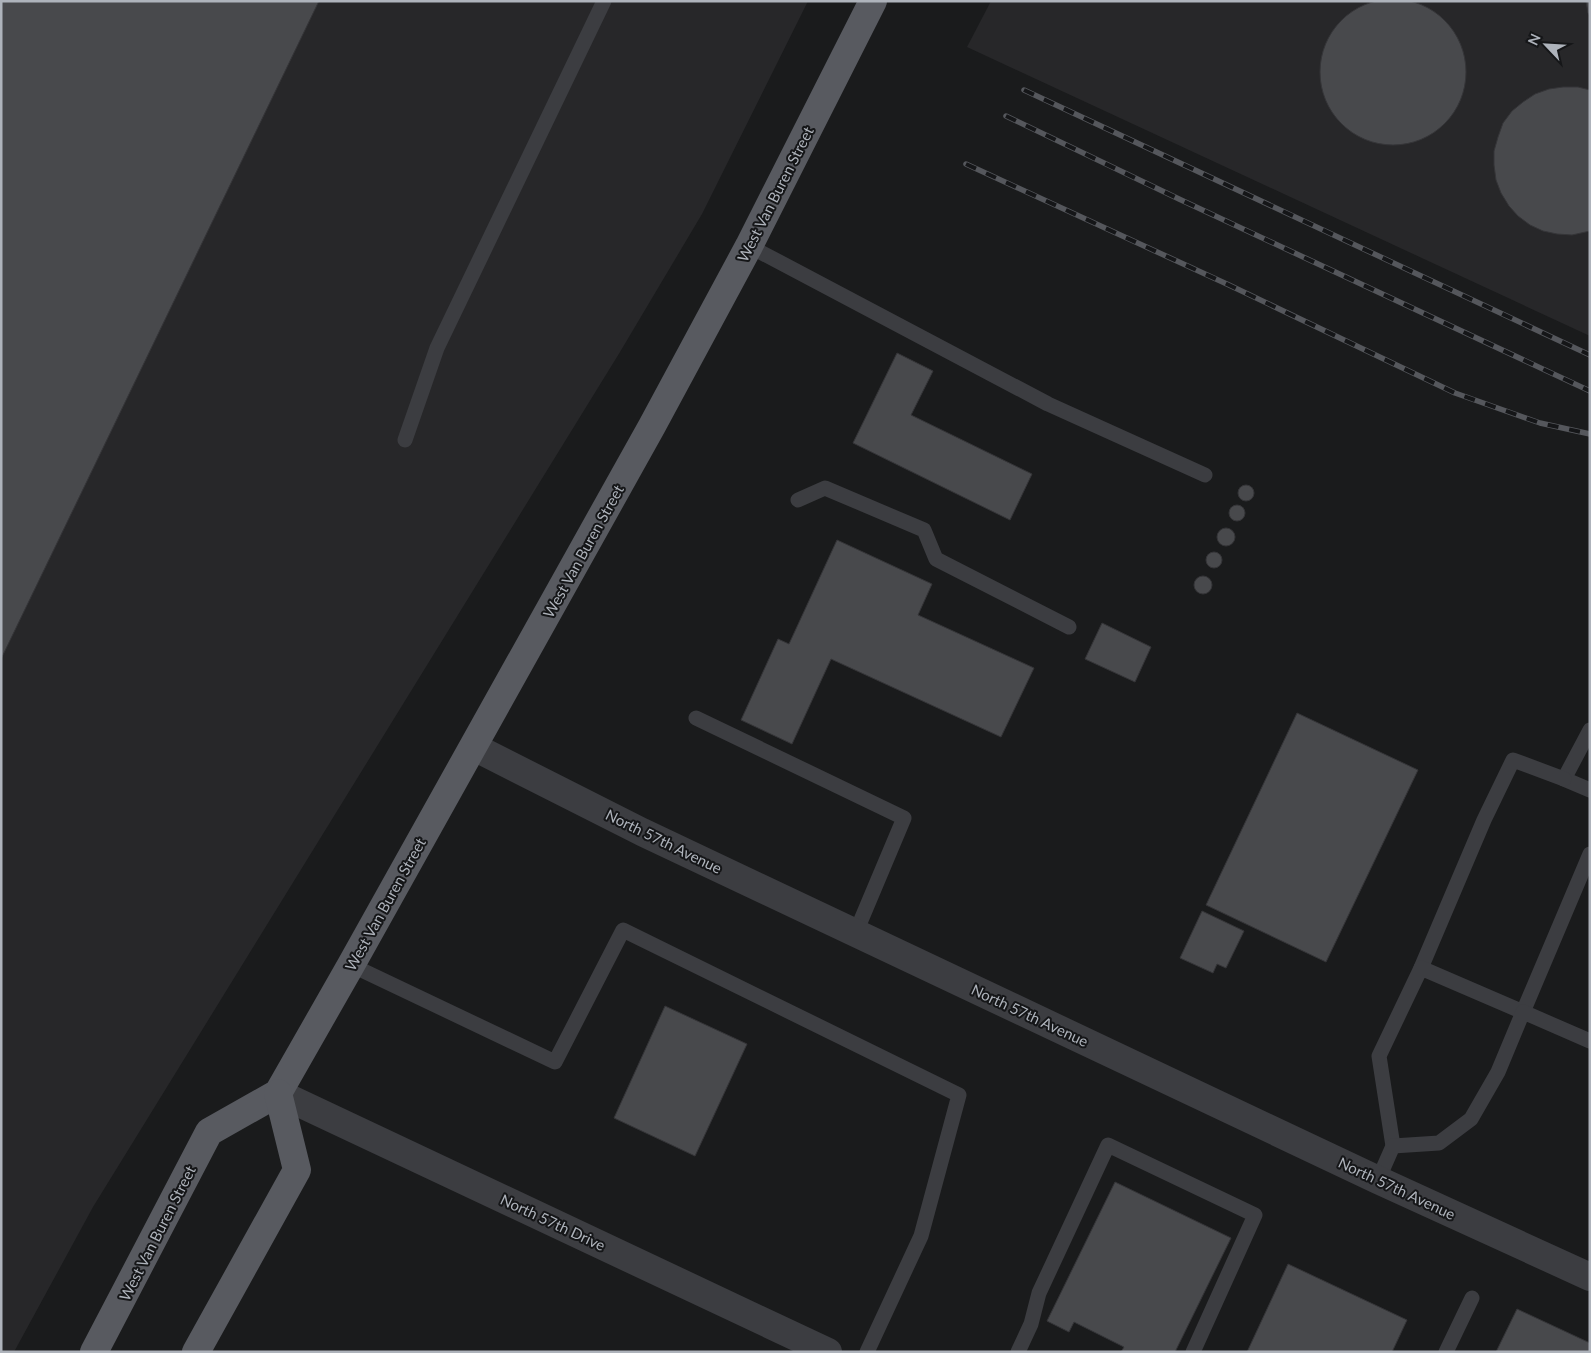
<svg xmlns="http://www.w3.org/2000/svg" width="1591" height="1353" viewBox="0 0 1591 1353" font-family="Lato,sans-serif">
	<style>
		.built { fill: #272729 }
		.building { fill: #48494c; stroke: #353538 }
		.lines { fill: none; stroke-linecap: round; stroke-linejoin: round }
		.lane { stroke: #3c3d41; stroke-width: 15 }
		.street { stroke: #3c3d41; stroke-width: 28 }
		.primary { stroke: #585a60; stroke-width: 28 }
		.rail-casing { stroke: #55575c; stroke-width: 5.5 }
		.rail { stroke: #151618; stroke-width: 4; stroke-dasharray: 11; stroke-linecap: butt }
		.labels { text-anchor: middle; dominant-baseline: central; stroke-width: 4; stroke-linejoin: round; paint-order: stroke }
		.street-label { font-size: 15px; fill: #aeb3bb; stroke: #151618 }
	</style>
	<rect width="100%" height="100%" fill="#1a1b1c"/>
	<g class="built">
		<path d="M1,1H808L702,214L620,352L93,1207L14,1352H1Z"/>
		<path d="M991,1H1590V336L967,47Z"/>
	</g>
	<g class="building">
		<circle cx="1393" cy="72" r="73"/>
		<path d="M1,1H319L1,659Z"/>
		<path d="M1586,1H1590V16L1588,13Z"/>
		<path d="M1563,87H1578L1590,90V231L1572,235L1557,234L1543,231L1530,225L1518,216L1509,206L1501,193L1496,180L1494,165V151L1498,137L1503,123L1512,111L1523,102L1535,94L1549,89Z"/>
		<path d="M897,353L933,371L911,415L1032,474L1010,520L853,443Z"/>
		<circle cx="1246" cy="493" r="8"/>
		<circle cx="1237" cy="513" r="8"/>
		<circle cx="1226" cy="537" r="9"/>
		<path d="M837,540L932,584L918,615L1034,668L1001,737L831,659L792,744L741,720L778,639L789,644Z"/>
		<circle cx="1214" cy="560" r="8"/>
		<circle cx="1203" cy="585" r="9"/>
		<path d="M1102,623L1151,647L1135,682L1085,659Z"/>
		<path d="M1297,713L1418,770L1326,962L1206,905Z"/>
		<path d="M1202,911L1244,931L1226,968L1217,964L1213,973L1180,958Z"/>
		<path d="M665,1006L747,1044L695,1156L614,1118Z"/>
		<path d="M1115,1182L1231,1238L1175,1352H1121L1124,1347L1074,1322L1069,1332L1047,1321Z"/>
		<path d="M1288,1264L1407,1320L1392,1352H1247Z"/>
		<path d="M1517,1309L1590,1343V1352H1496Z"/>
	</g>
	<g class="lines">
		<g class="lane">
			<path d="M749,246L1048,404L1205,475"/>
			<path d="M405,440L437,348L604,1"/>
			<path d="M798,500L825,488L924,530L936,559L1069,627"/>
			<path d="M696,718L904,818L856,932"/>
			<path d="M1590,730L1564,779L1590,790"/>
			<path d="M351,965L555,1062L623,930L959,1095L921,1236L867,1352"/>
			<path d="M1421,968L1484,820L1513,760L1564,779"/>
			<path d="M1393,1146L1379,1056L1421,968L1523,1012L1590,854"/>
			<path d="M1378,1180L1393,1146L1439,1143L1471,1119L1498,1072L1523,1012L1590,1041"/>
			<path d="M1018,1352L1031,1324L1039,1293L1108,1145L1255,1215L1193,1352"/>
			<path d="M1446,1352L1472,1298"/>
		</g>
		<g class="street">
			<path d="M474,747L642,832L1378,1180L1590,1277"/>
			<path d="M278,1093L828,1352"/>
		</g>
		<g class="primary">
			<path d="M94,1352L209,1132L278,1093L351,965L652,426L749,246L873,1"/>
			<path d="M196,1352L297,1170L278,1093"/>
		</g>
		<defs>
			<g id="rail">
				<path d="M1024,90L1590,355"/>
				<path d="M1006,116L1179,199L1590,391"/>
				<path d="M966,164L1229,285L1455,393L1540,423L1590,434"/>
			</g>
		</defs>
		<use href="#rail" class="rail-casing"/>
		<use href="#rail" class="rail"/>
	</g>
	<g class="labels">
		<g class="street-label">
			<text transform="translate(775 194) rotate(-63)">West Van Buren Street</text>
			<text transform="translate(583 551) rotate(-61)">West Van Buren Street</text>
			<text transform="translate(664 841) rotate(26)">North 57th Avenue</text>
			<text transform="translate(385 904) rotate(-61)">West Van Buren Street</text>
			<text transform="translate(1030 1015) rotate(25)">North 57th Avenue</text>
			<text transform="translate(1397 1188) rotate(25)">North 57th Avenue</text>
			<text transform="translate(553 1222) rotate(25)">North 57th Drive</text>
			<text transform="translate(157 1233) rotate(-63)">West Van Buren Street</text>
		</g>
	</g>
	<rect width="1591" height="1353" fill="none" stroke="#aeb3bb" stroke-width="5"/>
	<g transform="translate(1546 45) rotate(295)" stroke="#151618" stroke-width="4" paint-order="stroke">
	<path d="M0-4L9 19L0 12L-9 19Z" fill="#aeb3bb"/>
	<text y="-8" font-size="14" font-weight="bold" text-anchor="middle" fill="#aeb3bb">N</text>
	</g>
</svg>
